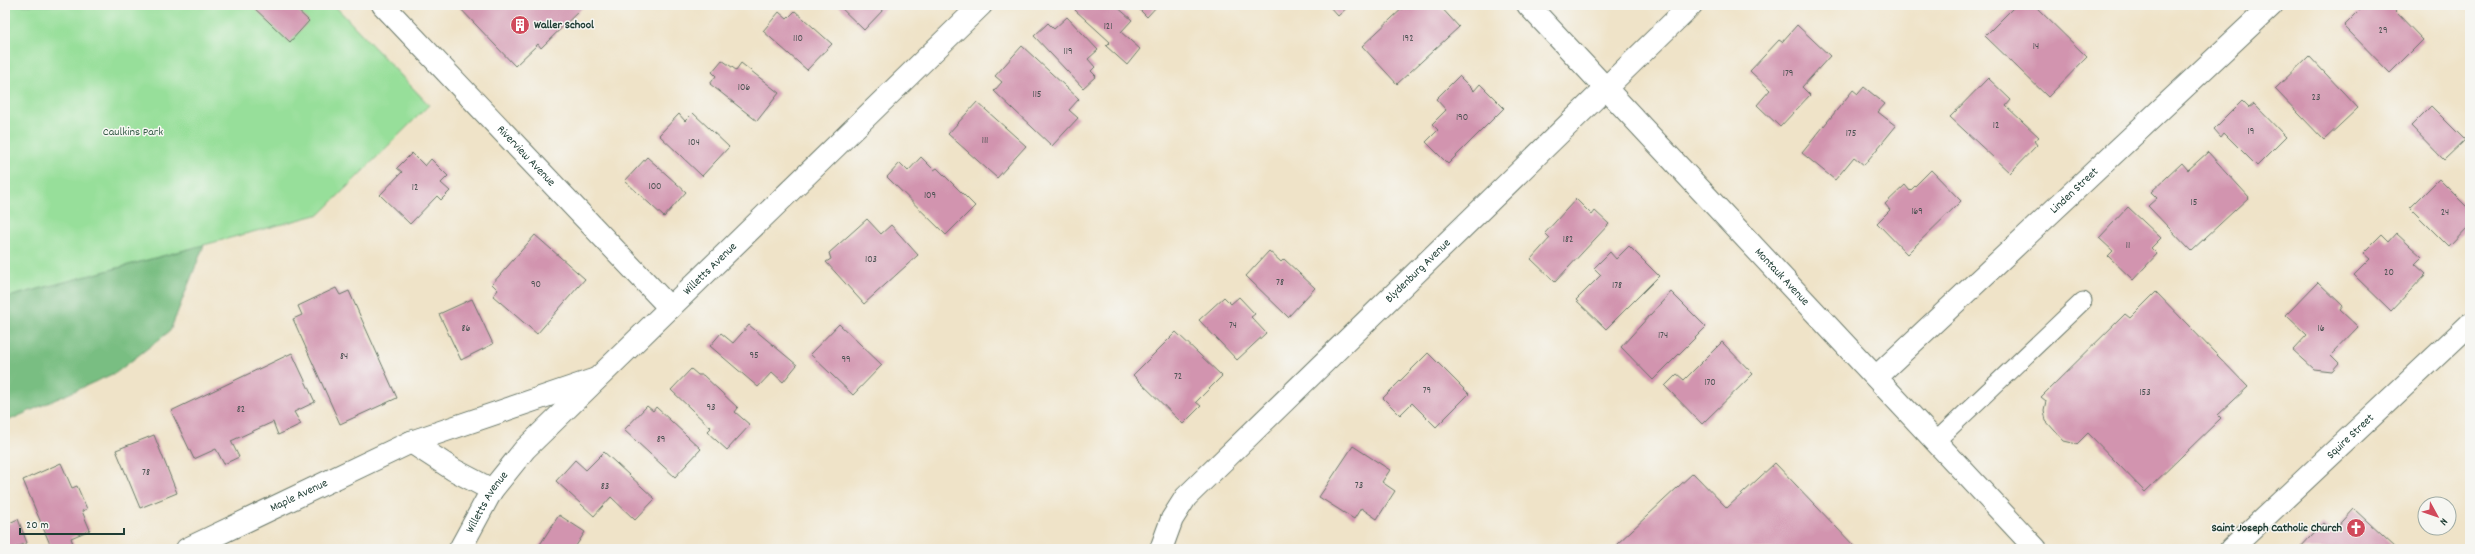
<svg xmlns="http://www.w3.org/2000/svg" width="2475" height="554" viewBox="0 0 2475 554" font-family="Dekko,sans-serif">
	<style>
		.green { fill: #97df9a; stroke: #5b8e67 }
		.forest { fill: #79be82; stroke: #4c7e5b }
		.building { fill: #d294af }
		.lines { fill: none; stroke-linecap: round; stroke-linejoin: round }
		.lane-casing { stroke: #687768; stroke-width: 19 }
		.street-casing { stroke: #687768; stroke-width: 24 }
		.secondary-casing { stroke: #687768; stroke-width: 24 }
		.lane { stroke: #fff; stroke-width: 17 }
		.street { stroke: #fff; stroke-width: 22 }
		.secondary { stroke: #fff; stroke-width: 22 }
		.labels { text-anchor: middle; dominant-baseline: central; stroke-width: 3; stroke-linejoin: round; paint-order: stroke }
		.number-label { font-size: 10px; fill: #4c5353 }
		.poi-label { font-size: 12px; font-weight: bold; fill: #1f3d34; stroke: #f6f6f2; text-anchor: start }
		.park-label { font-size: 12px; fill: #375d48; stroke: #f6f6f2 }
		.street-label { font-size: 12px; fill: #1f3d34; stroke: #f6f6f2 }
	</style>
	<rect width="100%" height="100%" fill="#f6f6f2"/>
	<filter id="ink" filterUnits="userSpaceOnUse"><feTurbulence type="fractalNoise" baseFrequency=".025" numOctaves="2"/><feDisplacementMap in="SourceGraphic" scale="8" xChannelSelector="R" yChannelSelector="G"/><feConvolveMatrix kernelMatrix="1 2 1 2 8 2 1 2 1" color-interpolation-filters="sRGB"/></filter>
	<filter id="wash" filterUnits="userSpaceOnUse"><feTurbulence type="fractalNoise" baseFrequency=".012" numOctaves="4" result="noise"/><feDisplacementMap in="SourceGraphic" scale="16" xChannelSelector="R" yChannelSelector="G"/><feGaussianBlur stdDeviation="0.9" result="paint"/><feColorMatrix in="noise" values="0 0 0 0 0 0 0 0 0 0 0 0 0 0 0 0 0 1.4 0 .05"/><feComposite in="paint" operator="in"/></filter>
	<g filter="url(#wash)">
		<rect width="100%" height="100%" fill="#efe3c8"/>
		<path class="green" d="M5,5H334L429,105L320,214L5,298Z"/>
		<path class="forest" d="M204,245L170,331L117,372L5,422V298Z"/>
		<g id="blocks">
			<g class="building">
				<path d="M251,5H292L309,21L290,42Z"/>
				<path d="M457,5H585L541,48L538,44L515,66Z"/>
				<path d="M838,5H882L885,8L864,30Z"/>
				<path d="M1080,5H1115L1132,20L1121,32L1140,49L1127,65L1106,46L1110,42L1075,10Z"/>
				<path d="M1135,5H1158L1147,17Z"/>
				<path d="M1328,5H1350L1338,16Z"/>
				<path d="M1406,5H1439L1459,27L1397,84L1362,46Z"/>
				<path d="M2016,5H2034L2087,57L2048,97L1985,36Z"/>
				<path d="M2355,5H2398L2399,7L2395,11L2423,40L2390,73L2344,26L2360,10Z"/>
				<path d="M795,11L832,44L807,70L763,31L779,12L787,19Z"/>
				<path d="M1067,17L1098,50L1088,59L1095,67L1091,71L1096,76L1083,88L1034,36L1048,23L1054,29Z"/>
				<path d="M1797,25L1830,56L1802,87L1810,95L1780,127L1757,105L1770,90L1750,71L1779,40L1782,42Z"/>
				<path d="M1022,46L1079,99L1069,110L1078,118L1052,146L994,91L1002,82L995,76Z"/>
				<path d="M2309,56L2358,108L2324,140L2275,89Z"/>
				<path d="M722,60L736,70L741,63L779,93L757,121L710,84L716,76L712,72Z"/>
				<path d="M1459,76L1474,91L1480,84L1504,108L1448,164L1426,142L1438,130L1432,124L1446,110L1436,99Z"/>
				<path d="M1988,78L2011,100L2006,106L2039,137L2034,141L2037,145L2010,173L1950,117Z"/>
				<path d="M1864,87L1885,104L1878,112L1896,126L1864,165L1854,157L1835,180L1802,153L1853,90L1858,94Z"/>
				<path d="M2242,101L2249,108L2254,104L2286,137L2257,166L2224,133L2221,137L2214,129Z"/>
				<path d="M977,102L1026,146L997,178L948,134Z"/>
				<path d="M2431,106L2465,140L2444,160L2411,126Z"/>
				<path d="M693,113L729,147L702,176L659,135L679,114L685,121Z"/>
				<path d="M2208,152L2249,197L2191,251L2148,206L2157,198L2151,192L2182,163L2188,170Z"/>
				<path d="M412,153L425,166L431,159L448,176L441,183L450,191L441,200L437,196L410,224L380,195L402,172L397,168Z"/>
				<path d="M647,157L686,192L664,217L625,181Z"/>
				<path d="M921,157L934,170L937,168L975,206L946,235L887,177L900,163L908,171Z"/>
				<path d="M1931,170L1961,201L1907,254L1877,223L1890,210L1885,204L1905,185L1910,191Z"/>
				<path d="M2439,179L2470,210V225L2449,247L2410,208Z"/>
				<path d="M1576,199L1592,215L1595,211L1609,224L1555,282L1531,259L1550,238L1545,233Z"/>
				<path d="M2128,207L2161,238L2151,248L2157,254L2133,280L2108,256L2113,251L2099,238Z"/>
				<path d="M867,219L881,234L891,225L918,255L864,304L826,262L831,259L829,253Z"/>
				<path d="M2396,233L2422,257L2415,264L2426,274L2391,311L2354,275L2370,259L2363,253L2381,235L2388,242Z"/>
				<path d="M535,235L585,279L537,334L493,296L498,290L492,284Z"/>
				<path d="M1629,246L1659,276L1606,329L1576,300L1601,275L1594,268L1610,252L1616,259Z"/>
				<path d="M1269,251L1281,262L1284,259L1315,288L1288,317L1246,276Z"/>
				<path d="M2318,282L2343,306L2340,310L2358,327L2331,355L2339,363L2332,371L2314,369L2293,350L2307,335L2286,315Z"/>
				<path d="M336,288L340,295L349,291L397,398L340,424L293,319L302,315L298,306Z"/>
				<path d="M1671,292L1706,327L1653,380L1621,347Z"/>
				<path d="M2156,292L2248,387L2218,415L2221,418L2145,492L2088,433L2077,444L2064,441L2046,421L2044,410L2046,401L2041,397L2125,314L2130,318Z"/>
				<path d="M1224,297L1231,304L1239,297L1255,314L1251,317L1266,333L1237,360L1199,320Z"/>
				<path d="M472,299L493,344L461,360L439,314Z"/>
				<path d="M839,324L882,365L853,395L810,354Z"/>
				<path d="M749,325L797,365L783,382L772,372L758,387L710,346L721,333L733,343Z"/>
				<path d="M1176,332L1222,376L1196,402L1201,406L1183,424L1133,375Z"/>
				<path d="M1722,342L1753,374L1702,424L1665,386L1677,374L1684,380Z"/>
				<path d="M292,353L315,402L294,412L301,424L278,435L273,422L231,441L239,457L224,464L216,449L194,459L171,411Z"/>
				<path d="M1428,353L1469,394L1436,427L1412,403L1400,415L1383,398Z"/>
				<path d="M691,369L698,375H703L738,408L735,412L750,425L727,450L707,432L711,428L671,390Z"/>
				<path d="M647,406L653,411L656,407L701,449L675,477L624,430Z"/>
				<path d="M154,435L177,493L140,508L116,450Z"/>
				<path d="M1353,446L1390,470L1382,482L1395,491L1377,519L1361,508L1354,519L1319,497Z"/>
				<path d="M604,452L655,499L635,520L611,497L594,516L556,481L575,460L586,470Z"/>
				<path d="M61,463L72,488L77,486L87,509L82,511L90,530L71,538L75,549H52L23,480Z"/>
				<path d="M1775,463L1857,549H1622L1617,544L1693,473L1727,508Z"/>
				<path d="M2354,509L2397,549H2299L2323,523L2333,532Z"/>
				<path d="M559,515L585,532L574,549H537Z"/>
				<path d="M18,519L27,543L17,547V549H5V525Z"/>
			</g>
		</g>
	</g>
	<g filter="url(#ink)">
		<use href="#blocks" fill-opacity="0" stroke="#687768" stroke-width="1"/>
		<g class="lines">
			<defs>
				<path id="lane" d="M1936,441L2083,301"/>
				<g id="street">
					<path id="s1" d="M383,5L670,308"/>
					<path id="s2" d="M1876,377L2272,5"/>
					<path d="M411,442L454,470L492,490"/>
					<path id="s3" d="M187,549L411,442L596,379"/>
					<path id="s4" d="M1161,549L1172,519L1186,497L1691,5"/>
					<path id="s5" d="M2231,549L2470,324"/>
				</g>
				<g id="secondary">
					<path id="s6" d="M1528,5L2036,549"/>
					<path id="s7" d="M460,549L492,490L525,449L981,5"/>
				</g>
			</defs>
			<use href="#lane" class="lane-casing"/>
			<use href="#street" class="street-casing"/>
			<use href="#secondary" class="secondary-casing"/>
			<use href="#lane" class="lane"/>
			<use href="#street" class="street"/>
			<use href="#secondary" class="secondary"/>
		</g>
	</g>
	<defs>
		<symbol id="building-disc" viewBox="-11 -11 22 22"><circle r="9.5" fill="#d1495b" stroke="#f6f6f2"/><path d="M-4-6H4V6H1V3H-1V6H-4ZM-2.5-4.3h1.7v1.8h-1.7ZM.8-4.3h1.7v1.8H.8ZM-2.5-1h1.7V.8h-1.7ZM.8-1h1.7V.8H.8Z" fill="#fff"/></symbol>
		<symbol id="church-disc" viewBox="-11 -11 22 22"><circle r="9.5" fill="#d1495b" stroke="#f6f6f2"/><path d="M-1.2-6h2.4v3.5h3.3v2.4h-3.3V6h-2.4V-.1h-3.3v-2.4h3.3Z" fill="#fff"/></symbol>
	</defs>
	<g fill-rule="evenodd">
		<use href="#building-disc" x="509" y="14" width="22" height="22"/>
		<use href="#church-disc" x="2345" y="517" width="22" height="22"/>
	</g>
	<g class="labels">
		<g class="number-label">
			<text x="1108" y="27">121</text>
			<text x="2383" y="31">29</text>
			<text x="798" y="39">110</text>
			<text x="1408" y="39">192</text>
			<text x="2036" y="47">14</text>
			<text x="1068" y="52">119</text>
			<text x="1788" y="74">179</text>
			<text x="744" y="88">106</text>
			<text x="1037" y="95">115</text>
			<text x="2316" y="98">23</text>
			<text x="1462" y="118">190</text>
			<text x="1996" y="126">12</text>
			<text x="2251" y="132">19</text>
			<text x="1851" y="134">175</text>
			<text x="985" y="141">111</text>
			<text x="694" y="143">104</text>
			<text x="655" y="187">100</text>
			<text x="415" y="188">12</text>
			<text x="930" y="196">109</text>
			<text x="2194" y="203">15</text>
			<text x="1917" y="212">169</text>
			<text x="2445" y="213">24</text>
			<text x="1568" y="240">182</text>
			<text x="2128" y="246">11</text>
			<text x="871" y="260">103</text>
			<text x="2389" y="273">20</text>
			<text x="1280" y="283">78</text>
			<text x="536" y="285">90</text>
			<text x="1617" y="286">178</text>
			<text x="1233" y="326">74</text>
			<text x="466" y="329">86</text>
			<text x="2321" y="329">16</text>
			<text x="1663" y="336">174</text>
			<text x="754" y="356">95</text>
			<text x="344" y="357">84</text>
			<text x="846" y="360">99</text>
			<text x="1178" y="377">72</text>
			<text x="1710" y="383">170</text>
			<text x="1427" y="391">79</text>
			<text x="2145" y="393">153</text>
			<text x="711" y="408">93</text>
			<text x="241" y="410">82</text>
			<text x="661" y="440">89</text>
			<text x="146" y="473">78</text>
			<text x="1359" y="486">73</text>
			<text x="605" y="487">83</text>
		</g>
		<g class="poi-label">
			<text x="534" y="25">Waller School</text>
			<text x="2342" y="528" text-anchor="end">Saint Joseph Catholic Church</text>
		</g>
		<g class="park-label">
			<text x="133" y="132">Caulkins Park</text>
		</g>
		<g class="street-label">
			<text stroke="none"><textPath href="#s1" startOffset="208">Riverview Avenue</textPath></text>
			<text stroke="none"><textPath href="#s2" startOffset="272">Linden Street</textPath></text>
			<text stroke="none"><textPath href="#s7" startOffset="378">Willetts Avenue</textPath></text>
			<text stroke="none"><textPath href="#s4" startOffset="382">Blydenburg Avenue</textPath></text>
			<text stroke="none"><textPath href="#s6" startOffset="372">Montauk Avenue</textPath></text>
			<text stroke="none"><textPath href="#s5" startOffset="164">Squire Street</textPath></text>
			<text stroke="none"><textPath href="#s3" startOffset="124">Maple Avenue</textPath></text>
			<text stroke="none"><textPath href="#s7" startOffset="54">Willetts Avenue</textPath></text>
		</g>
	</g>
	<rect width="2475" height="554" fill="none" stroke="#f6f6f2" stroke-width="20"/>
	<g transform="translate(2437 516) rotate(130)"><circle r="19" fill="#f6f6f2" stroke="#a0aca6"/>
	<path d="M0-3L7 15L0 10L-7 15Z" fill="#d1495b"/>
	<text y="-6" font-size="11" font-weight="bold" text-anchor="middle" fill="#1f3d34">N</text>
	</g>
	<path d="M20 528v6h104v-6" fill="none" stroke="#1f3d34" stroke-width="2"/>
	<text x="26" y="528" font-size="12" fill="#1f3d34" stroke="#f6f6f2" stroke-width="3" paint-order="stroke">20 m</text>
</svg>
